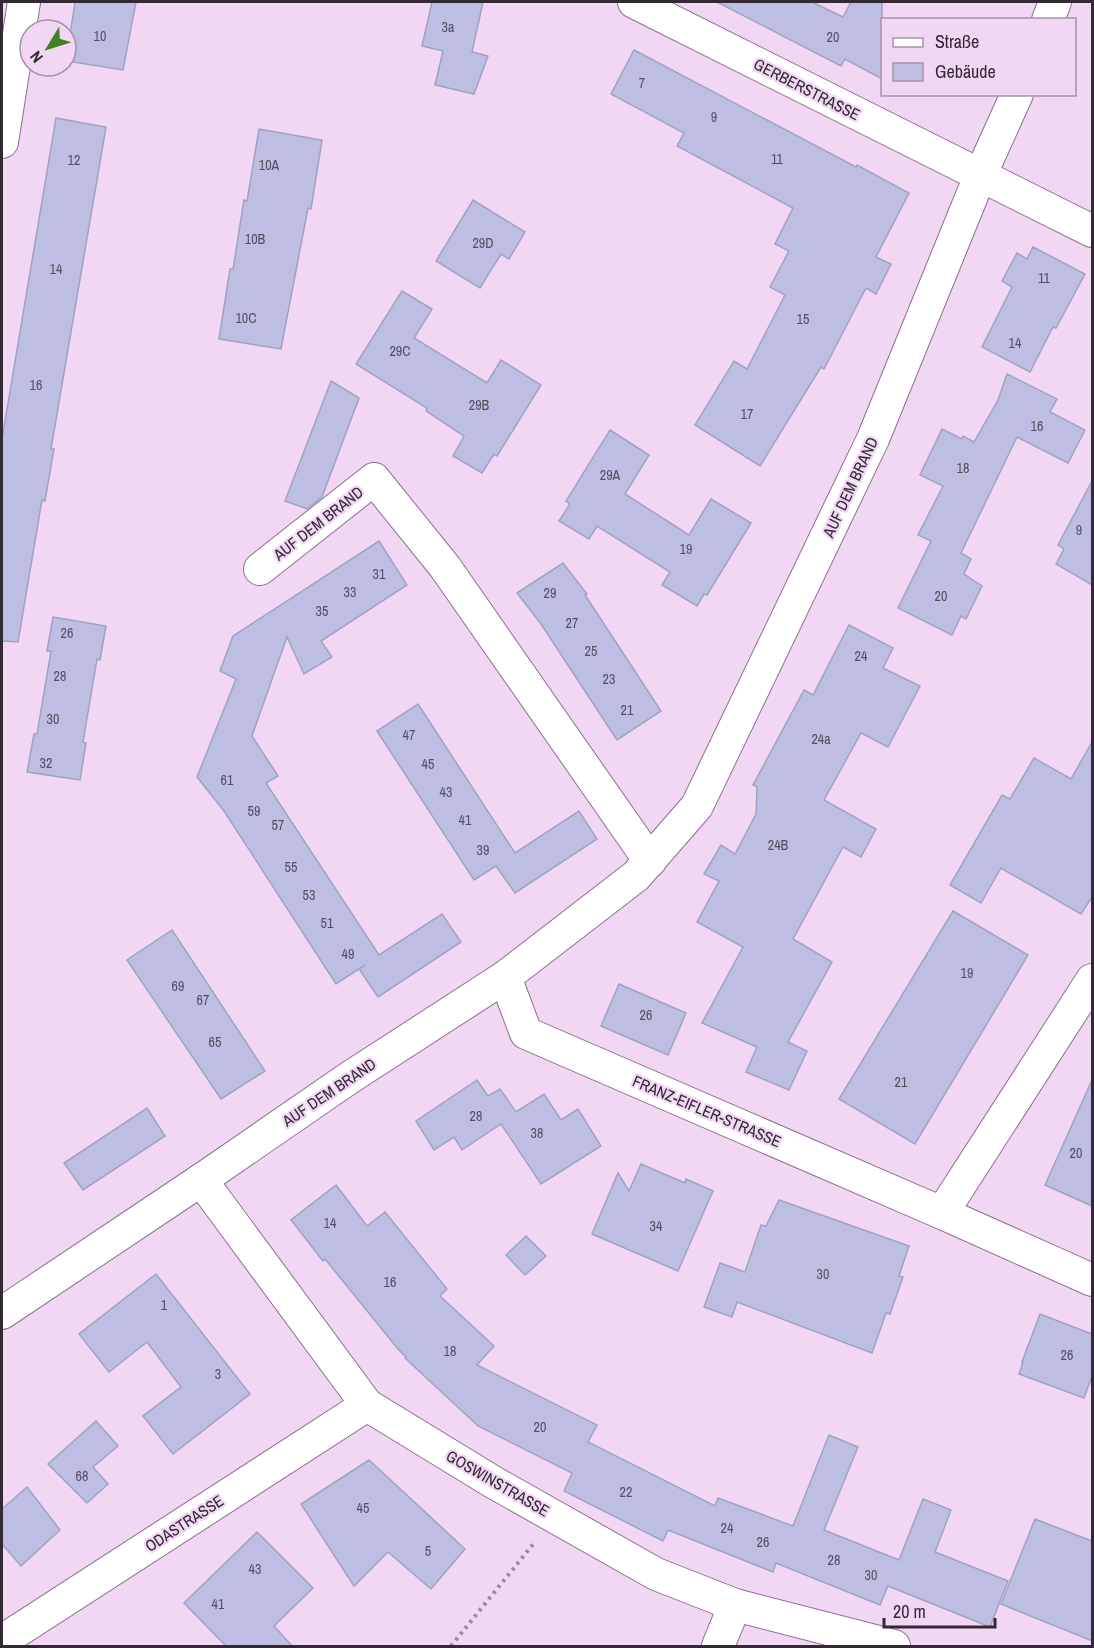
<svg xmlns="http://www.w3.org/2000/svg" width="1094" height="1648" viewBox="0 0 1094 1648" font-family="'Archivo Narrow',sans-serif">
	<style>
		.building { fill: #bdbee2; stroke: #a0a2c4; stroke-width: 1.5 }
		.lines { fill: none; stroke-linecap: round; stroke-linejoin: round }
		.street-casing { stroke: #8a718c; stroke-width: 34 }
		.path { stroke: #9c899e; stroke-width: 4; stroke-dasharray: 3 4.5; stroke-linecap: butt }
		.street { stroke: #fff; stroke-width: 32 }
		.labels { text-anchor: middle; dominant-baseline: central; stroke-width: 4.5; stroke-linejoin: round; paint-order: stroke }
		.number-label { font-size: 14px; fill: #564e60 }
		.street-label { font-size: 16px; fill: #332934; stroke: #f2d7f5 }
	</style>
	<rect width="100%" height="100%" fill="#f2d7f5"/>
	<g class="building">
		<path d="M75,2H136L123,70L66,61Z"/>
		<path d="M432,2H483L472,52L488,56L474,94L435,85L443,51L422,46Z"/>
		<path d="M717,2H812L843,17L851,2H882V79L845,59L841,66Z"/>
		<path d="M634,50L856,167L857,165L909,193L876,257L891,264L876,294L866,288L824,369L821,367L760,466L695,425L734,361L747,369L785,295L770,287L789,251L775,244L793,208L677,146L684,133L611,94Z"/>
		<path d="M56,118L106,127L51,449H54L45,501L42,500L18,642L2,641V439Z"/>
		<path d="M259,129L322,140L311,209L308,208L281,349L219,339L230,269H233L244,200L247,201Z"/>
		<path d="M473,200L525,232L509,259L501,254L480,288L436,261Z"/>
		<path d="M1033,247L1085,274L1056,328L1053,327L1030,372L982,347L1012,287L1002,281L1017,253L1027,259Z"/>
		<path d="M402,291L432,309L414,338L487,383L501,360L541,385L497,456L494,454L482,473L453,456L464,436L426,411L427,408L356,364Z"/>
		<path d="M1007,374L1057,399L1050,412L1085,430L1068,463L1017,437L961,553L971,559L964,574L982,586L966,619L961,616L952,635L898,608L931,541L918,535L943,486L920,475L942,429L962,439L963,436L974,442L998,400Z"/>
		<path d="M331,381L359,398L322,497L307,509L285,501Z"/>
		<path d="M610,430L649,455L625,494L689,535L711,499L751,523L707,595L704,594L697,606L662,585L670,572L597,526L589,539L559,521L570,504L566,501Z"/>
		<path d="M1092,481V585L1056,564L1064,549L1058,545Z"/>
		<path d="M379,541L407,585L321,641L332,657L304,674L287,637L252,736L278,776L266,783L379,955L442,914L461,942L378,997L359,969L365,965L336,984L224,811L197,777L236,679L220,671L233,636Z"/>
		<path d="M563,563L587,594L585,595L661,711L617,740L541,624L517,593Z"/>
		<path d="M53,617L106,626L100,660L97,659L83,742L86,743L80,780L27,772L34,734H37L51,651H47Z"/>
		<path d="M849,625L893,648L883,668L920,686L888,747L861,733L824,800L876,829L861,857L843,847L793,939L832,962L788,1042L807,1051L789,1090L746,1072L757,1047L702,1023L743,947L697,922L719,881L704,874L721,845L735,854L756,814L757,787L753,785L804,690L813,695Z"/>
		<path d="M418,704L515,853L579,811L597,839L515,893L496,866L474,880L377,731Z"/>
		<path d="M1092,742V897L1081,914L1001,868L981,903L950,885L1002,795L1010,799L1034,758L1071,779Z"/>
		<path d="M953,911L1028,955L915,1144L839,1099Z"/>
		<path d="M172,930L265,1071L221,1099L127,960Z"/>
		<path d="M619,984L686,1013L668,1055L601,1026Z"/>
		<path d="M477,1080L488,1096L500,1089L516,1112L544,1094L561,1120L578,1109L601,1146L541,1184L501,1124L462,1150L454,1137L434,1150L416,1121Z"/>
		<path d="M1092,1080V1206L1045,1185Z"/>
		<path d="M147,1108L165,1136L83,1190L64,1163Z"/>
		<path d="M641,1164L685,1183L686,1179L713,1191L678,1271L592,1234L618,1173L629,1191Z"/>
		<path d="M336,1185L367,1226L385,1212L447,1289L440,1296L494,1346L477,1365L597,1425L588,1442L715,1506L718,1498L793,1526L829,1435L858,1447L824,1530L899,1560L923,1499L951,1510L935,1552L1008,1581L990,1627L888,1586L880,1605L776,1563L773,1572L668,1530L663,1541L564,1491L572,1473L478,1426L405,1358L406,1357L398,1349L325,1259L323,1261L291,1220Z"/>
		<path d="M779,1200L909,1246L899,1276L903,1277L890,1314L886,1313L872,1353L737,1302L732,1317L704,1307L720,1263L745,1272L761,1225L766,1226Z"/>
		<path d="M526,1236L546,1256L525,1275L506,1255Z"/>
		<path d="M156,1274L250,1394L173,1454L143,1416L181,1387L147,1342L109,1372L79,1334Z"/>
		<path d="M1040,1314L1092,1334V1376L1084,1398L1019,1374L1023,1362H1022Z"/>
		<path d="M96,1421L118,1446L93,1467L108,1484L87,1503L48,1464Z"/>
		<path d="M369,1460L465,1549L431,1589L388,1552L354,1586L301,1504Z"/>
		<path d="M27,1487L60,1530L21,1566L2,1544V1509Z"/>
		<path d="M1035,1519L1092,1541V1641L1001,1604Z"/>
		<path d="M257,1532L313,1588L274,1626L293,1647H227L184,1603Z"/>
	</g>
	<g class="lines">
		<defs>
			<g id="street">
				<path d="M634,2L1092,231"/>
				<path d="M1048,20L1055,2"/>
				<path d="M2,142L24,2"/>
				<path d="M260,569L374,479L445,567L650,861"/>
				<path d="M505,977L526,1033L942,1213"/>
				<path d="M1092,980L942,1213L1092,1280"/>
				<path d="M201,1180L367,1405L493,1482L656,1574L735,1605L894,1646"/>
				<path d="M2,1313L201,1180L349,1078L505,977L636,876L697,806L873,439L980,176L1017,94"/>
				<path d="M2,1641L367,1405"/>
				<path d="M718,1646L735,1605"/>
			</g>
		</defs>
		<use href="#street" class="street-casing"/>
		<path class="path" d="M451,1646L534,1543"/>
		<use href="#street" class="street"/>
	</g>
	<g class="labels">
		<g class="number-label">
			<text x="448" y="27">3a</text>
			<text x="100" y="36">10</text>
			<text x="833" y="37">20</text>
			<text x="642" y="83">7</text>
			<text x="714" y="117">9</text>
			<text x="777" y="159">11</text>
			<text x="74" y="160">12</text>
			<text x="269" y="165">10A</text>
			<text x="255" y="239">10B</text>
			<text x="483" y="243">29D</text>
			<text x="56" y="269">14</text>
			<text x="1044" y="278">11</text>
			<text x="246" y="318">10C</text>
			<text x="803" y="319">15</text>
			<text x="1015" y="343">14</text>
			<text x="400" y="351">29C</text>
			<text x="36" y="385">16</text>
			<text x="479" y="405">29B</text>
			<text x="747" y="414">17</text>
			<text x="1037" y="426">16</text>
			<text x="963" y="468">18</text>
			<text x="610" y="475">29A</text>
			<text x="1079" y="530">9</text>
			<text x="686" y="549">19</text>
			<text x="379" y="574">31</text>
			<text x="350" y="592">33</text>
			<text x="550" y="593">29</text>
			<text x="941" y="596">20</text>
			<text x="322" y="611">35</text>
			<text x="572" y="623">27</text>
			<text x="67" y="633">26</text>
			<text x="591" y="651">25</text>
			<text x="861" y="656">24</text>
			<text x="60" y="676">28</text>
			<text x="609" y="679">23</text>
			<text x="627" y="710">21</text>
			<text x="53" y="719">30</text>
			<text x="409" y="735">47</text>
			<text x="821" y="739">24a</text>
			<text x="46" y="763">32</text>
			<text x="428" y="764">45</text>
			<text x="227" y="780">61</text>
			<text x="446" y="792">43</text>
			<text x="254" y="811">59</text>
			<text x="465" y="820">41</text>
			<text x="278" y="825">57</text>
			<text x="778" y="845">24B</text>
			<text x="483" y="850">39</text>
			<text x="291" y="867">55</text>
			<text x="309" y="895">53</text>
			<text x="327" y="923">51</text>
			<text x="348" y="954">49</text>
			<text x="967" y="973">19</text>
			<text x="178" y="986">69</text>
			<text x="203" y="1000">67</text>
			<text x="646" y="1015">26</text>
			<text x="215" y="1042">65</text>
			<text x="901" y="1082">21</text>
			<text x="476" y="1116">28</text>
			<text x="537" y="1133">38</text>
			<text x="1076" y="1153">20</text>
			<text x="330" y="1223">14</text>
			<text x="656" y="1226">34</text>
			<text x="823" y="1274">30</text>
			<text x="390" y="1282">16</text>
			<text x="164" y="1305">1</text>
			<text x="450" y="1351">18</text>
			<text x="1067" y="1355">26</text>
			<text x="218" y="1374">3</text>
			<text x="540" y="1427">20</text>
			<text x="82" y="1476">68</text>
			<text x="626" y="1492">22</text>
			<text x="363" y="1508">45</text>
			<text x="727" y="1528">24</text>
			<text x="763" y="1542">26</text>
			<text x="428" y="1551">5</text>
			<text x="834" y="1560">28</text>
			<text x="255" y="1569">43</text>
			<text x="871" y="1575">30</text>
			<text x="218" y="1604">41</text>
		</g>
		<g class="street-label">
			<text transform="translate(807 89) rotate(27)">GERBERSTRASSE</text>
			<text transform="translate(850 487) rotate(-65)">AUF DEM BRAND</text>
			<text transform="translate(318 523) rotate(-38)">AUF DEM BRAND</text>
			<text transform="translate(329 1092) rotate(-34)">AUF DEM BRAND</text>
			<text transform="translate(707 1111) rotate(23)">FRANZ-EIFLER-STRASSE</text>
			<text transform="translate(498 1483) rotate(30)">GOSWINSTRASSE</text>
			<text transform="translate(184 1523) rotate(-33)">ODASTRASSE</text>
		</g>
	</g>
	<rect width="1094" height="1648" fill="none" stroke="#332934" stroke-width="6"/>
	<rect x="881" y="18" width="195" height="78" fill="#f2d7f5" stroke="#a691a8" stroke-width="1.5"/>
	<rect x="893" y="38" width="30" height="9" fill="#ffffff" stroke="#a691a8" stroke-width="1.5"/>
	<text x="935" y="48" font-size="18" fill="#332934">Straße</text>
	<rect x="893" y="63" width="30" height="18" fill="#bdbee2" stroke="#a691a8" stroke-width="1.5"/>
	<text x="935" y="78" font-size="18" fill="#332934">Gebäude</text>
	<g transform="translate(48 48) rotate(232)"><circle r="28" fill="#f2d7f5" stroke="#a691a8" stroke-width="1.5"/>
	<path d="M0-4.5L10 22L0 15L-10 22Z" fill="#3f8225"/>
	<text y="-9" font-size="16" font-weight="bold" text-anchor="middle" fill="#332934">N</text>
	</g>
	<path d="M884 1618v9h111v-9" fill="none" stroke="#332934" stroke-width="3"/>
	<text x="893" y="1618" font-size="18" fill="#332934" stroke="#f2d7f5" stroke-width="4.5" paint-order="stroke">20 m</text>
</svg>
